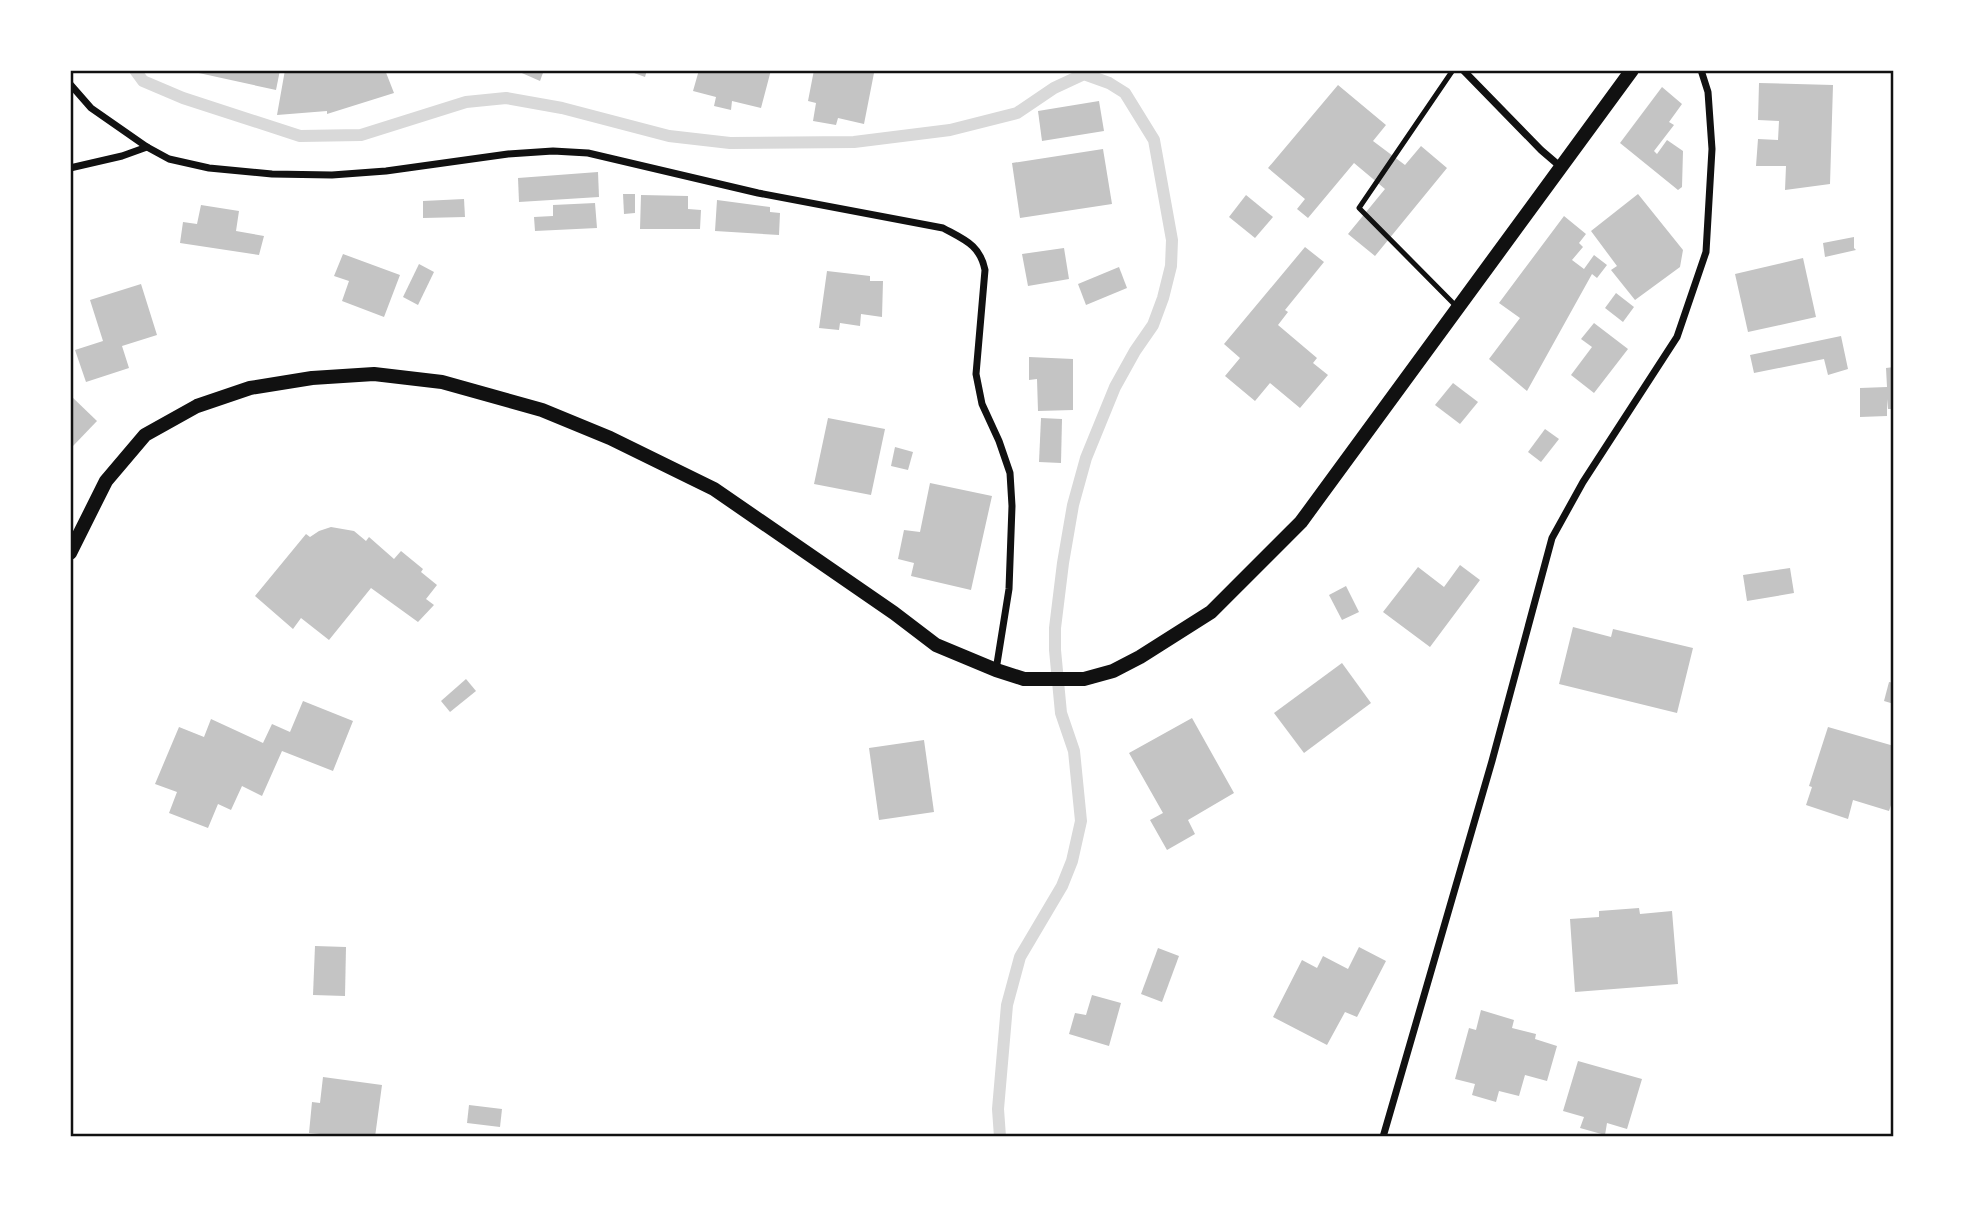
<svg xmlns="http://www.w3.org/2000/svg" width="1964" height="1207" viewBox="0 0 1964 1207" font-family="Jost,sans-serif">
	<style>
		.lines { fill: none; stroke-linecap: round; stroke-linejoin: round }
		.stream { stroke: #d9d9d9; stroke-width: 12 }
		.building { fill: #c4c4c4 }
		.service { stroke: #111; stroke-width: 5 }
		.minor { stroke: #111; stroke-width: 7 }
		.secondary { stroke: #111; stroke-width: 14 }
		.neatline { fill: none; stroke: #111; stroke-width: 2.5 }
	</style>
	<rect width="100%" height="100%" fill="#fff"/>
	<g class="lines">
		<path class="stream" d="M135,70L143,81L183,98L300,136L361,135L466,102L506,98L562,108L669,136L730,143L854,142L950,130L1017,113L1054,88L1084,74L1109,83L1125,93L1154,140L1172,240L1171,266L1163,298L1153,325L1135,351L1115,387L1086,458L1073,505L1063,563L1055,628V650L1061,713L1074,751L1081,821L1072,861L1062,886L1020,957L1007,1005L998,1109L1000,1137"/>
	</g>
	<g class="building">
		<path d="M185,70H280L276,90Z"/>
		<path d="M285,70H385L394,93L327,114V111L277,115Z"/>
		<path d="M515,70H544L540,81Z"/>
		<path d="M626,70H647L645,77Z"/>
		<path d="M699,70H771L761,108L732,101L731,110L714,106L716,97L693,91Z"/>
		<path d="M814,70H858L874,73L864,124L838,118L836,125L813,121L816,103L808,101Z"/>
		<path d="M1759,83L1833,85L1830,184L1785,190L1786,166H1756L1758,139L1778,140L1779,121L1758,120Z"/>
		<path d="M1338,85L1386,125L1373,141L1405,165L1421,146L1447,168L1375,256L1348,234L1385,189L1354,163L1308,218L1297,209L1305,199L1268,168Z"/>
		<path d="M1662,87L1682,104L1669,122L1674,125L1654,151L1657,154L1667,140L1683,151L1682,187L1678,190L1620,143Z"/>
		<path d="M1099,101L1104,131L1042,141L1038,111Z"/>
		<path d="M1103,149L1112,204L1020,218L1012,163Z"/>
		<path d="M598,172L599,197L519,202L518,178Z"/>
		<path d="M623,194H635V213L624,214Z"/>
		<path d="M1638,194L1683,250L1680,267L1635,300L1611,270L1617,266L1591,231Z"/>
		<path d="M641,195L688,196V209L701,210L700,229H640Z"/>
		<path d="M1246,195L1273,217L1255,238L1229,217Z"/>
		<path d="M464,199L465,217L423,218V201Z"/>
		<path d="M717,200L770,207V212L780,213L779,235L715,231Z"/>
		<path d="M595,203L597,228L535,231L534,217L553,216V205Z"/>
		<path d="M201,205L239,211L236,231L264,236L259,255L180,243L183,222L197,224Z"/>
		<path d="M1564,216L1586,234L1579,243L1583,247L1572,260L1584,269L1594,255L1607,265L1597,278L1592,274L1527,391L1489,359L1520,318L1499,303Z"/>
		<path d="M1854,237V248L1856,250L1825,257L1823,243Z"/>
		<path d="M1305,247L1324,262L1285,310L1288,312L1278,325L1317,358L1313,363L1328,375L1300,408L1270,383L1255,401L1225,376L1240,358L1224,344Z"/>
		<path d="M1064,248L1069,279L1028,286L1022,254Z"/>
		<path d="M343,254L400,275L384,317L342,301L349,281L334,276Z"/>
		<path d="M1803,258L1816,317L1748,332L1735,274Z"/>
		<path d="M419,264L434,272L418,305L403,297Z"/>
		<path d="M1119,267L1127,288L1086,305L1078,284Z"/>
		<path d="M827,271L870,276V281H883L882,317L861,314L860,326L840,323L839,330L819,328Z"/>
		<path d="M141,284L157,335L122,346L129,368L86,382L75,350L103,341L90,300Z"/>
		<path d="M1616,293L1634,307L1623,322L1605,308Z"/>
		<path d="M1594,323L1628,349L1594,393L1571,375L1592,347L1581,339Z"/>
		<path d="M1841,336L1848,369L1828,375L1824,359L1754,373L1750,355Z"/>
		<path d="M1029,357L1073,359V410L1038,411L1037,379L1029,380Z"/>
		<path d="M1894,367V409H1888L1887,399V416L1860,417V388L1887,387L1886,368Z"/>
		<path d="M1453,383L1478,402L1460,424L1435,405Z"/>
		<path d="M70,395L97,421L73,446L70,443Z"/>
		<path d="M828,418L885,429L871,495L814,484Z"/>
		<path d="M1041,418L1062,419L1061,463L1039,462Z"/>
		<path d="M1545,429L1559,439L1541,462L1528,452Z"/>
		<path d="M895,447L913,452L908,470L891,466Z"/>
		<path d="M930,483L992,496L971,590L911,576L914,563L898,559L904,530L920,532Z"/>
		<path d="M331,527L354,531L366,541L369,537L394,559L401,551L423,569L421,572L437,585L426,599L434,605L418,622L371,588L329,640L301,618L293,629L255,596L306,534L310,537L319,531Z"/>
		<path d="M1460,565L1480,580L1430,647L1383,612L1418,567L1444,587Z"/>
		<path d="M1790,568L1794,593L1747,601L1743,575Z"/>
		<path d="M1346,586L1359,612L1342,620L1329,595Z"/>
		<path d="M1573,627L1611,637L1613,629L1693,648L1677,713L1559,684Z"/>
		<path d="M1342,663L1371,703L1304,753L1274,713Z"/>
		<path d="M466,679L476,691L450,712L441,701Z"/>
		<path d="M1889,682L1894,683V704L1884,701Z"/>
		<path d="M303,701L353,721L333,771L282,751L262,796L242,786L231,810L218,804L208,828L169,813L177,792L155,784L179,727L204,737L211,719L263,743L272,724L290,732Z"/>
		<path d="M1192,718L1234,793L1188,820L1195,834L1167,850L1150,820L1163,813L1129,753Z"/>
		<path d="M1828,727L1894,746V796L1889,811L1853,800L1848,819L1806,805L1812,787L1809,786Z"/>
		<path d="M924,740L934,812L879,820L869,748Z"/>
		<path d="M1639,908L1640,914L1672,911L1678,984L1575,992L1570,919L1599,917V911Z"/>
		<path d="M315,946L346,947L345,996L313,995Z"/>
		<path d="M1359,947L1386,961L1357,1017L1345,1012L1327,1045L1273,1017L1302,960L1317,968L1323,956L1348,969Z"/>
		<path d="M1158,948L1179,956L1162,1002L1141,994Z"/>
		<path d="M1092,995L1121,1003L1109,1046L1069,1034L1075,1013L1086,1015Z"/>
		<path d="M1481,1010L1514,1020L1512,1028L1536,1034L1535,1039L1557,1046L1547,1081L1525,1075L1519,1096L1499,1091L1496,1102L1472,1095L1475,1084L1455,1079L1469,1028L1476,1030Z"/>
		<path d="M1578,1061L1642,1079L1627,1129L1607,1123L1605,1135L1580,1128L1584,1117L1563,1111Z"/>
		<path d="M323,1077L382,1085L375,1137H353L309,1133L312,1102L320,1103Z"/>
		<path d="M469,1105L502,1109L500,1127L467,1123Z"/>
	</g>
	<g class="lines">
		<path class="service" d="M1453,70L1359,208L1456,306"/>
		<g class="minor">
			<path d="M1463,70L1541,150L1562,168"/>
			<path d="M70,84L91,108L147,147L169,159L209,168L272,174L332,175L386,171L508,154L553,151L588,153L758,193L943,228C965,240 980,245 985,270L976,374L982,404L999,441L1010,473L1012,506L1009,589L996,670"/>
			<path d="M70,168L122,156L147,147"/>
			<path d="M1383,1137L1492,761L1552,538L1583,482L1677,337L1706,252L1712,149L1708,92L1701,70"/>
		</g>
		<path class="secondary" d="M70,553L106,481L145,435L197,406L250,388L312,378L374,374L442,382L542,410L610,438L714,489L894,613L936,645L996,670L1024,679H1084L1113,671L1140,657L1211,612L1301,522L1632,70"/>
	</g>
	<rect width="1964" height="1207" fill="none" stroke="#ffffff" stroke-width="144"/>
	<rect x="72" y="72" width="1820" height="1063" class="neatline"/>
</svg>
